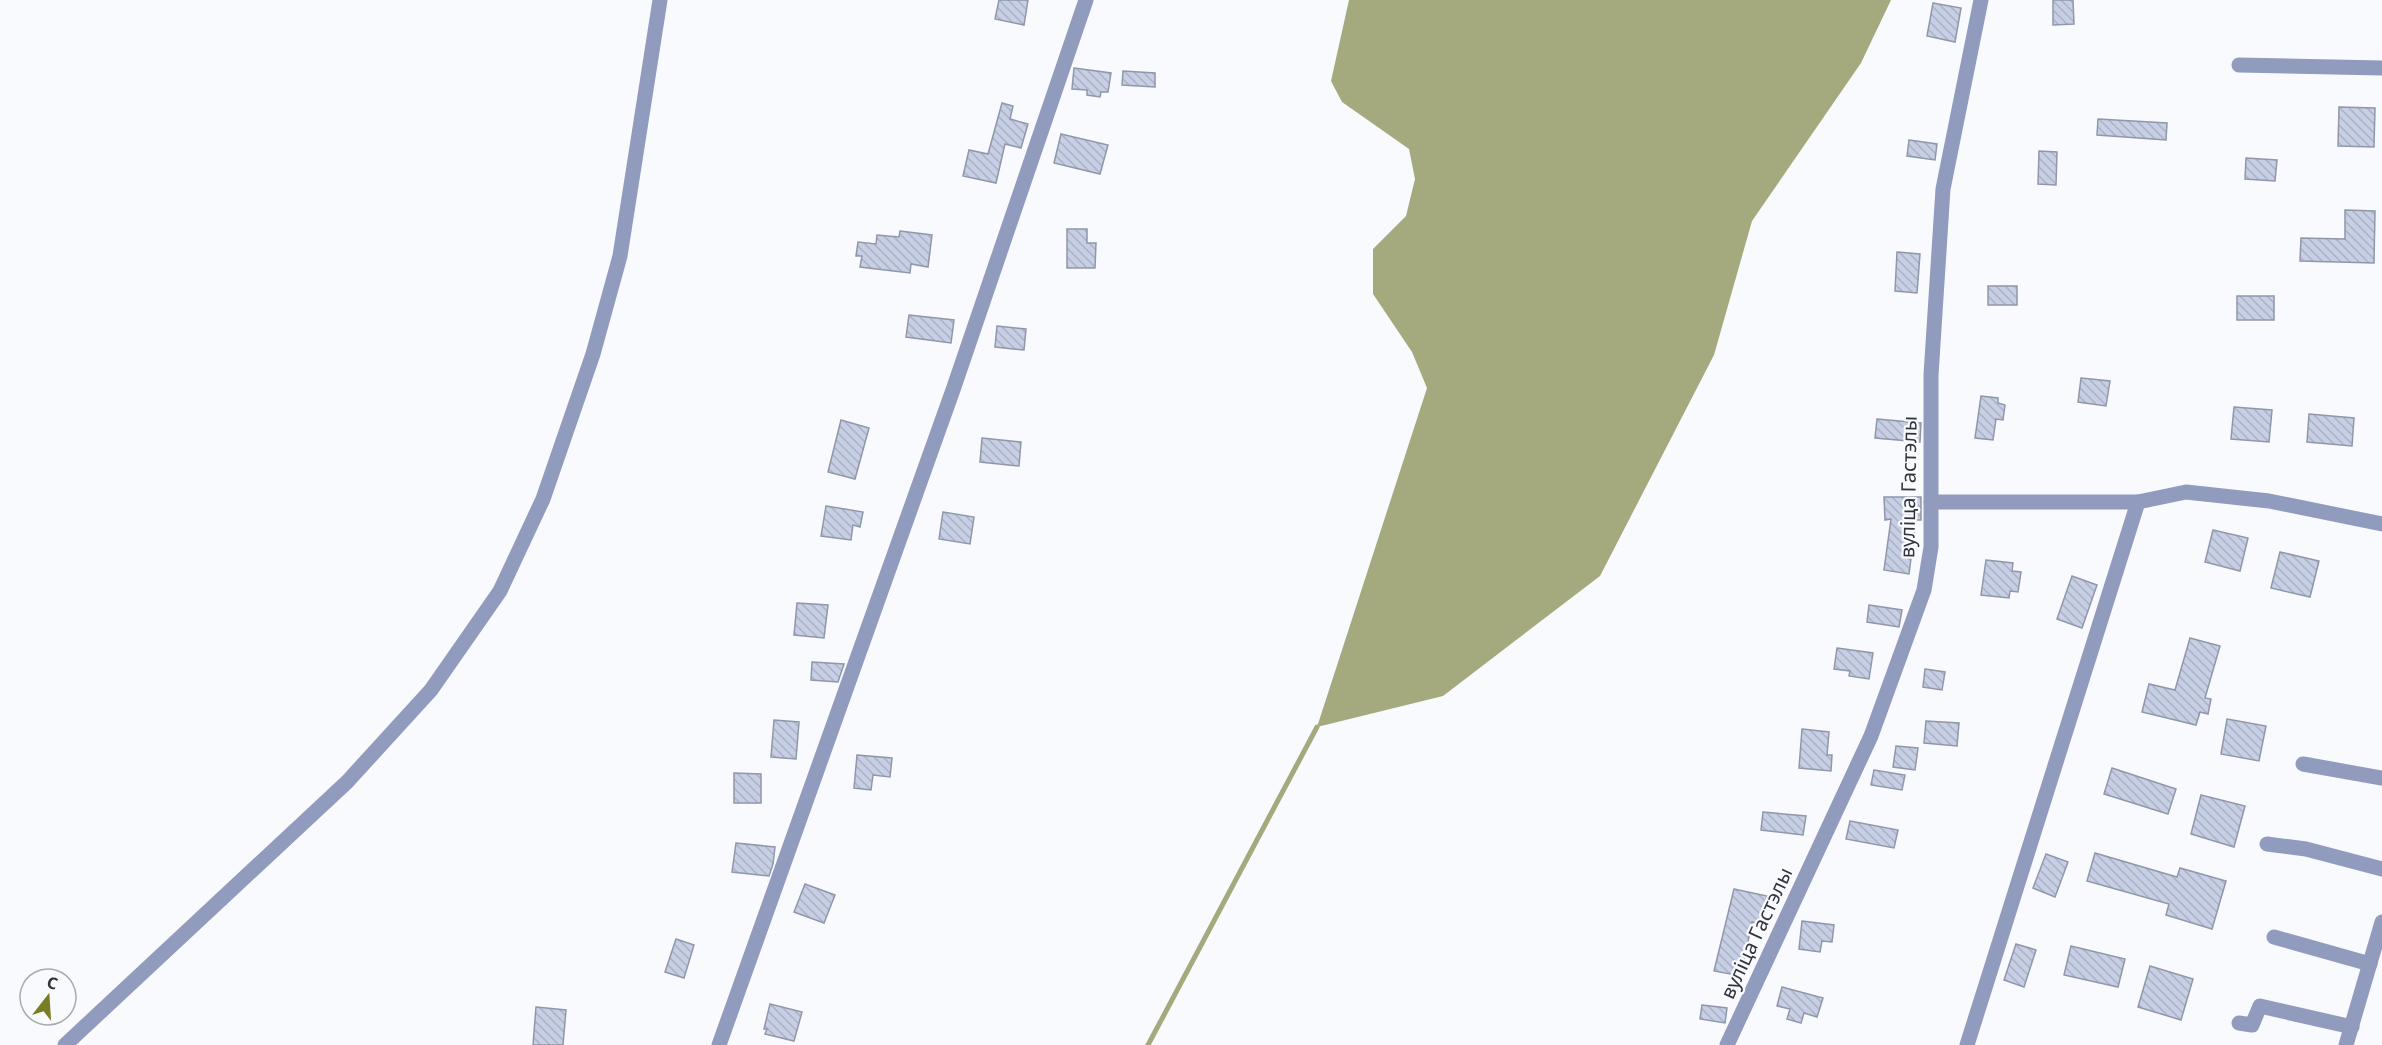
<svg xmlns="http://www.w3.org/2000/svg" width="2382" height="1045" viewBox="0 0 2382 1045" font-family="'Noto Sans',sans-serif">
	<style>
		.water { fill: #a5a97e }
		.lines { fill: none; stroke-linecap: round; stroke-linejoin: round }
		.stream { stroke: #a5a97e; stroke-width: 5 }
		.building { fill: url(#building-back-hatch); stroke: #9097ab; stroke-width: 1.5 }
		.minor { stroke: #909bbe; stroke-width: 15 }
		.labels { text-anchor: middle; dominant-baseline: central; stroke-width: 4.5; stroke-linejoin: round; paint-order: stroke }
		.street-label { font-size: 20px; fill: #31343c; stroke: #f8fafe }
	</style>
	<defs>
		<pattern id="building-back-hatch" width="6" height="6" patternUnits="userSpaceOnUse" patternTransform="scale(1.5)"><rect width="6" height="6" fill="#c7cfe5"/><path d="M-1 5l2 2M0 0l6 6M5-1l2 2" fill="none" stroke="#abb2c5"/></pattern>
	</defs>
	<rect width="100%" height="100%" fill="#f8fafe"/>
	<path class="water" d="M1349,0H1891L1861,63L1752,221L1714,355L1600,576L1443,696L1317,727L1427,388L1412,352L1373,294V249L1406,216L1415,179L1409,149L1342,102L1331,81Z"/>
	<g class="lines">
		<path class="stream" d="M1148,1045L1317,727"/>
	</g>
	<g class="building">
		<path d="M999,0H1028L1024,25L995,19Z"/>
		<path d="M2053,0H2073L2074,24L2053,25Z"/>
		<path d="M1933,3L1961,8L1955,42L1927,36Z"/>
		<path d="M1074,68L1111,73L1108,92H1101L1100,97L1087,95V90L1072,89Z"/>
		<path d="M1123,71L1155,73V87L1122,85Z"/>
		<path d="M1002,103L1013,106L1010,119L1028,124L1021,148L1005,144L996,183L963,176L969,150L988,154Z"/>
		<path d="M2339,107L2375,108L2374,147L2338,146Z"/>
		<path d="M2098,119L2167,123L2166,140L2097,135Z"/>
		<path d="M1061,134L1108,145L1100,174L1054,163Z"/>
		<path d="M1909,140L1937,144L1935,160L1907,156Z"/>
		<path d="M2039,151L2057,152L2056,185L2038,184Z"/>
		<path d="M2246,158L2277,160L2275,181L2245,179Z"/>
		<path d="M2345,210L2375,211L2374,263L2300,261L2301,238L2345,239Z"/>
		<path d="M1067,229H1087V243H1096L1095,268H1067Z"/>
		<path d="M900,231L932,235L928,267L911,264L910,273L860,267L862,256H856L858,242L876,244L877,235L899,237Z"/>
		<path d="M1897,252L1920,254L1917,293L1895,291Z"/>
		<rect x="1988" y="286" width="29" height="19"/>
		<rect x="2237" y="296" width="37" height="24"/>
		<path d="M909,315L954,320L951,343L906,337Z"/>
		<path d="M997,326L1026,329L1024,350L995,347Z"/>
		<path d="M2081,378L2110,381L2106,406L2078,402Z"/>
		<path d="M1981,396L1998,398V403L2005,405L2003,420L1996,419L1993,440L1975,438Z"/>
		<path d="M2234,407L2272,410L2269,442L2231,439Z"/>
		<path d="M2309,414L2354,418L2352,446L2307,442Z"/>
		<path d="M1877,419L1921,423L1920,442L1875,438Z"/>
		<path d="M841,420L869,428L855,479L828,472Z"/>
		<path d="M982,438L1021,442L1019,466L980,462Z"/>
		<path d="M1884,497H1921V520H1916L1909,574L1884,570L1891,519L1885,520Z"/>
		<path d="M826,506L863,512L860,527L853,525L851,540L821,536Z"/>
		<path d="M943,512L974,517L970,544L939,539Z"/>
		<path d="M2213,530L2248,538L2240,571L2205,562Z"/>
		<path d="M2280,552L2319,561L2310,597L2271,588Z"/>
		<path d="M1986,560L2013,563L2012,571L2021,572L2018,592L2010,591L2009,598L1981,595Z"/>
		<path d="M2072,576L2097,585L2082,628L2057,619Z"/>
		<path d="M797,603L828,605L824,638L794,635Z"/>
		<path d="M1869,605L1902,610L1899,627L1867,622Z"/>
		<path d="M2190,638L2220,646L2205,698L2211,699L2208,714L2200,712L2196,725L2142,712L2149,684L2175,690Z"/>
		<path d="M1837,648L1873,653L1869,679L1849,676L1850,671L1834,669Z"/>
		<path d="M812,662L844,664L838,682L811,680Z"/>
		<path d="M1925,669L1945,672L1942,690L1923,687Z"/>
		<path d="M2227,719L2266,726L2259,761L2221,754Z"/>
		<path d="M774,720L799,722L796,759L771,757Z"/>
		<path d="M1926,721L1959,723L1957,746L1924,743Z"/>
		<path d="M1802,729L1829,732L1827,755H1832L1831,771L1799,768Z"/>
		<path d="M1896,746L1918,748L1915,770L1893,767Z"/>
		<path d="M857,755L892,758L890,777L873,775L871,790L854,788Z"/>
		<path d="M2112,768L2176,789L2168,814L2104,794Z"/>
		<path d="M1874,770L1905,775L1902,790L1871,785Z"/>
		<path d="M734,773L761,774V803H734Z"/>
		<path d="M2201,795L2245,806L2234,847L2191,834Z"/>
		<path d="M1763,812L1806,816L1803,835L1761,830Z"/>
		<path d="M1850,821L1898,830L1894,848L1846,839Z"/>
		<path d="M736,843L775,847L773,864L769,876L732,872Z"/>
		<path d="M2095,853L2177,877L2180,868L2226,881L2212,929L2166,915L2169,904L2087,881Z"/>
		<path d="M2046,854L2068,862L2055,897L2033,888Z"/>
		<path d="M805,884L835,895L824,923L794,912Z"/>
		<path d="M1734,889L1767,896L1760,924L1752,922L1741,976L1714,971Z"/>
		<path d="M1802,921L1834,925L1832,942L1822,941L1820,952L1799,949Z"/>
		<path d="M676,939L694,945L684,978L665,972Z"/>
		<path d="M2016,944L2036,950L2024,987L2004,980Z"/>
		<path d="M2071,946L2125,959L2118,987L2064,975Z"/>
		<path d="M2150,966L2193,979L2181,1020L2138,1007Z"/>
		<path d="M1782,987L1823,998L1817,1017L1804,1013L1801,1023L1787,1019L1790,1009L1777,1006Z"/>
		<path d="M770,1004L802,1012L794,1041L765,1034L767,1029H764Z"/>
		<path d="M1702,1005L1727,1008L1725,1023L1700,1019Z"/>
		<path d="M536,1007L566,1010L563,1045H533Z"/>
	</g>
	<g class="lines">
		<g class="minor">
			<path d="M2239,65L2382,68"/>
			<path d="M1931,502H2138L2186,492L2269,501L2382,524"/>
			<path d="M2303,764L2382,778"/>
			<path d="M2267,844L2306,849L2382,869"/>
			<path d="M2274,937L2370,964"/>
			<path d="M2239,1023L2252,1025L2260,1006L2352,1027"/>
			<path d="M65,1045L347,782L431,690L500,591L543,499L593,354L620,256L660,0"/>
			<path d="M719,1045L954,387L1086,0"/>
			<path d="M1727,1045L1871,736L1924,590L1931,547V375L1943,189L1981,0"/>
			<path d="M1967,1045L2138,502"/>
			<path d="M2346,1045L2382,922"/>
		</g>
	</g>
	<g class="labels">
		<g class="street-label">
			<text transform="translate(1908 487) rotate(-89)">вуліца Гастэлы</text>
			<text transform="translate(1756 933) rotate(-65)">вуліца Гастэлы</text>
		</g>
	</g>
	<g transform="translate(48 997) rotate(17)"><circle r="28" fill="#f8fafe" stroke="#a8abb0" stroke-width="1.5"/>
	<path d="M0-4.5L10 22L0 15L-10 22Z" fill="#787d26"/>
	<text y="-9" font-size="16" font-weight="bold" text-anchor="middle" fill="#31343c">С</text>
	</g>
</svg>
